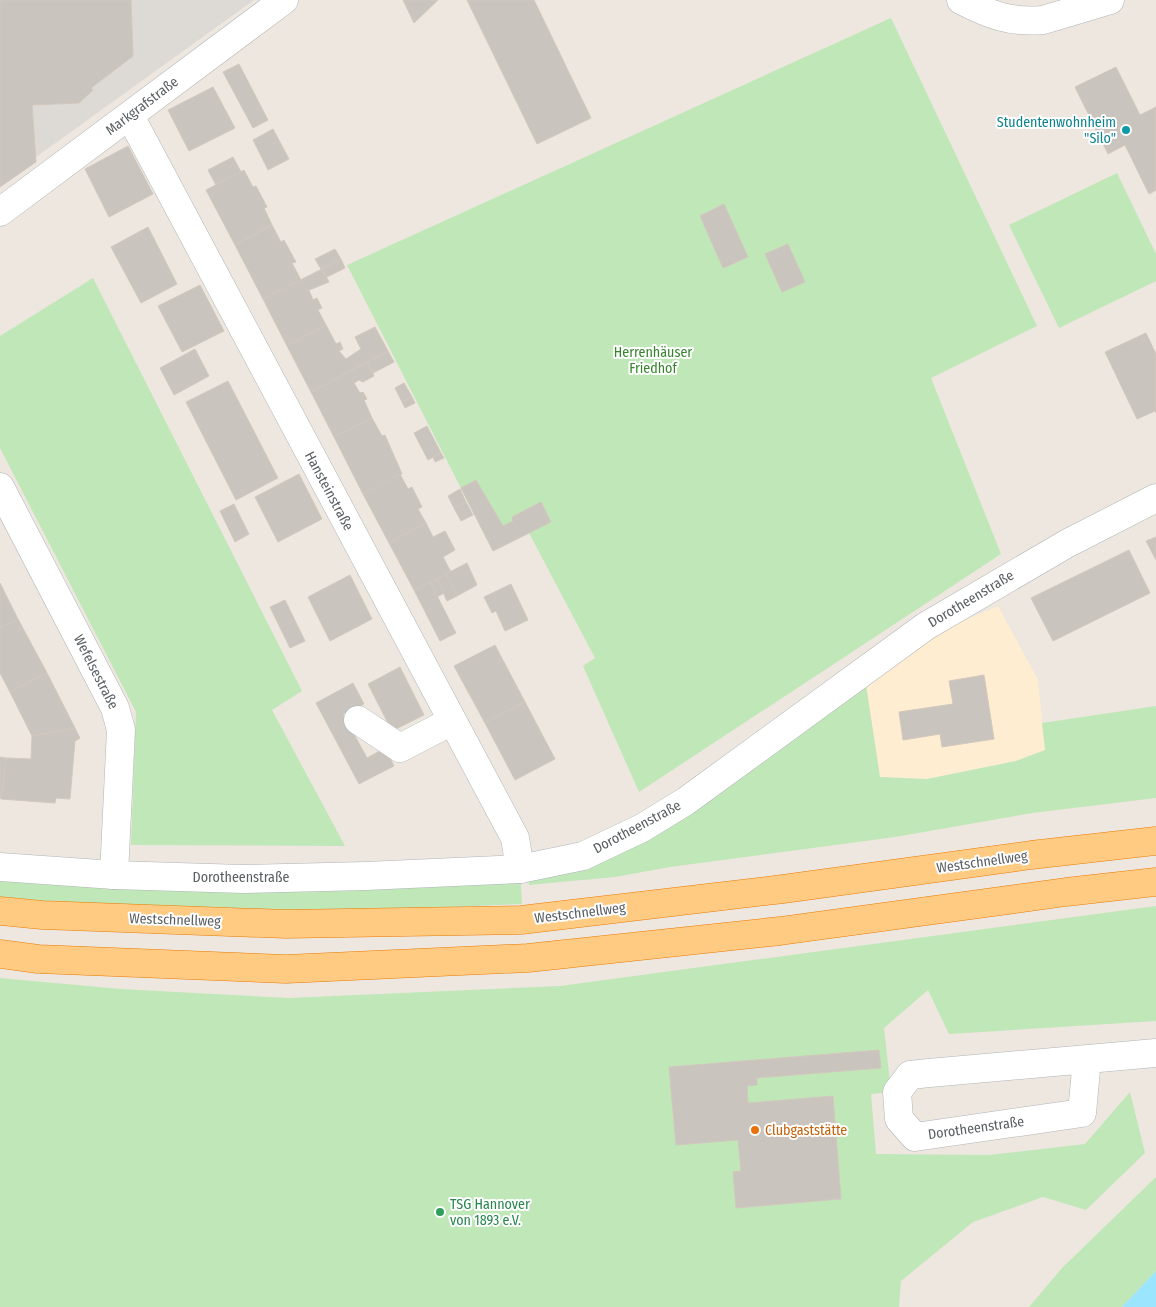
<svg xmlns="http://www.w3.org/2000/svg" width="1156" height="1307" viewBox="0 0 1156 1307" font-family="'Fira Sans Condensed',sans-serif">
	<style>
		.commercial { fill: #ffedd1 }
		.industrial { fill: #ddd9d4 }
		.green { fill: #c0e7b8 }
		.water { fill: #9ce5ff }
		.building { fill: #cac4be; stroke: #d2c8bd }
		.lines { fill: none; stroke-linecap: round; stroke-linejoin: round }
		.minor-casing { stroke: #b0b4b8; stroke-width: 29 }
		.highway-casing { stroke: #eb7a00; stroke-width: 29 }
		.minor { stroke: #fff; stroke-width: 28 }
		.highway { stroke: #ffcb83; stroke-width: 28 }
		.culture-dot { fill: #0f9aa8; stroke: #fff; stroke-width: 2 }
		.food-dot { fill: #e8710a; stroke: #fff; stroke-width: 2 }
		.leisure-dot { fill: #2e9e5b; stroke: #fff; stroke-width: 2 }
		.labels { text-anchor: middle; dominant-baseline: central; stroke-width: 4; stroke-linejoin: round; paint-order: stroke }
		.street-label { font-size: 14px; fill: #585e61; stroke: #fff }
		.culture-label { font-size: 14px; fill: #0d838f; stroke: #fff; text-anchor: end }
		.park-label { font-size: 14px; fill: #37842d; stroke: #fff }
		.food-label { font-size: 14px; fill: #c56008; stroke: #fff; text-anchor: start }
		.leisure-label { font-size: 14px; fill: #27864d; stroke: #fff; text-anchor: start }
	</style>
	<rect width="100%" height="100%" fill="#ede7df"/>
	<path class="commercial" d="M998,606L1038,680L1045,750L1016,761L927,779L880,777L866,685L930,635Z"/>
	<path class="industrial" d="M0,0H254L0,183Z"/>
	<g class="green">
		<path d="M891,18L1037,326L931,378L1001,554L639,792L583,666L595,658L529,533L493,551L347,265Z"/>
		<path d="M1117,173L1156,254V281L1059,328L1009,225Z"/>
		<path d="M93,278L302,691L272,710L345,846L131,845L136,712L0,448V336Z"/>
		<path d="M866,685L880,777L927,779L1016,761L1045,750L1042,723L1156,706V798L1032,813L895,837L670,867L615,877L529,885L528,876L586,864Z"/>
		<path d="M0,867L520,869L522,904L285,914L0,899Z"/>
		<path d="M1156,906V1021L949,1034L928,990L884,1028L891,1092L871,1094L876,1154L989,1155L1085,1144L1130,1092L1145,1153L1086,1210L1043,1197L973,1222L901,1281L899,1307H0V978L121,989L288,998L560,986Z"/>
		<path d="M1156,1177V1271L1122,1307H1029L1062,1268Z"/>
	</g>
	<path class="water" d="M1156,1271V1307H1122Z"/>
	<g class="building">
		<path d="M0,0H131L133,56L91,88L93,90L79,103L32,105L36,162L0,187Z"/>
		<path d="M403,0H438L414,23Z"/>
		<path d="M467,0H534L591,118L537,144Z"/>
		<path d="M239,64L268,120L253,128L223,72Z"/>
		<path d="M1116,67L1140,115L1156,107V190L1149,194L1125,145L1108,154L1075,87Z"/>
		<path d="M213,87L235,128L189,151L168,110Z"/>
		<path d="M273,129L289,159L268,170L253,140Z"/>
		<path d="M128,146L153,194L109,217L85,169Z"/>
		<path d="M233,157L241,172L216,185L208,170Z"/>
		<path d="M244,170L253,187L256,186L267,207L264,208L272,225L235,245L206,190Z"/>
		<path d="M724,204L748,257L723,268L700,216Z"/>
		<path d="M272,225L281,242L284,240L296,262L292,263L301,280L263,299L235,245Z"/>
		<path d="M148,227L177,284L141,303L111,247Z"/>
		<path d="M788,244L805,282L782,292L765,254Z"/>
		<path d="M335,249L341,259L321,269L315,259Z"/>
		<path d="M341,259L345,268L327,277L322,269Z"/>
		<path d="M322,269L329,282L309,290L313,300L317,298L322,308L318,310L326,325L287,346L263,299Z"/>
		<path d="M200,285L224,331L182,352L158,306Z"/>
		<path d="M326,325L336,344L340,342L343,349L339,351L346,359L361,349L355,337L375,327L388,351L311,392L287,346Z"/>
		<path d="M1146,333L1156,354V413L1155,411L1137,419L1105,352Z"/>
		<path d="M195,349L209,376L174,395L160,368Z"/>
		<path d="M388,351L394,362L373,373L368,362Z"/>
		<path d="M368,362L374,376L363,382L359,380L354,383L360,393L363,392L367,399L364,400L372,418L334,437L311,392Z"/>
		<path d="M228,381L278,478L236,500L186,402Z"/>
		<path d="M404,383L412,397L402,402L395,388Z"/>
		<path d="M412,397L415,403L405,408L402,402Z"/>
		<path d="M372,418L382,436L385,435L402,474L363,494L334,437Z"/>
		<path d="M427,426L441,453L428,460L414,433Z"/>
		<path d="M441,453L444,458L435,462L433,457Z"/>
		<path d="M299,474L322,519L278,542L255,497Z"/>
		<path d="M400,474L408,489L412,487L422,507L418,509L426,523L389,543L363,494Z"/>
		<path d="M476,480L503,526L513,521L512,517L541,502L551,522L493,551L461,488Z"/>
		<path d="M460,489L466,502L454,508L448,496Z"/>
		<path d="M466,502L473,515L461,521L454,508Z"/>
		<path d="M234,504L249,534L235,542L220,511Z"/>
		<path d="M426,523L433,537L445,531L455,550L443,557L451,572L414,590L389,543Z"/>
		<path d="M1156,537V560L1146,541Z"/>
		<path d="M1129,550L1150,593L1053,641L1031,598Z"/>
		<path d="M467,563L477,585L457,596L446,574Z"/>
		<path d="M446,574L457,596L447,601L437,579Z"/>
		<path d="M350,575L372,619L330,641L308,597Z"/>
		<path d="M437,579L444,593L437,597L430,582Z"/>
		<path d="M430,582L456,633L440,641L414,590Z"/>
		<path d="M0,583L18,619L0,628Z"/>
		<path d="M511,584L528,620L505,631L496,611L492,613L484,597Z"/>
		<path d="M285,600L305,641L290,648L270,607Z"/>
		<path d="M18,619L47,673L10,692L0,673V628Z"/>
		<path d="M495,645L525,702L485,723L454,666Z"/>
		<path d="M400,667L424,715L392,731L368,684Z"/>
		<path d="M47,673L75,728L32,736L10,692Z"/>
		<path d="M984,675L994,739L942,747L940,734L903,740L899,712L953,704L949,681Z"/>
		<path d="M353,683L364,704L343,714L367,758L385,748L394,766L359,784L316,703Z"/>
		<path d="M525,702L555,759L515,780L485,723Z"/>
		<path d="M75,728L80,738L75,741L70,799L56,798L55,803L1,799L6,758L31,759L32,736Z"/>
		<path d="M0,757L6,758L1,799L0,798Z"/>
		<path d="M879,1050L881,1068L757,1078V1085L747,1086L748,1103L833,1096L841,1199L736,1208L733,1172L741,1171L738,1140L676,1145L669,1067Z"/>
	</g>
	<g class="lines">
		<defs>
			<g id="minor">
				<path d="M961,0C990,15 1011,23 1043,20L1110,0"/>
				<path d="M130,116L515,838L520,869"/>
				<path d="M0,212L284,0"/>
				<path d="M0,487L115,708L121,730L114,875"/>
				<path d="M358,720L400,748L452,721"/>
				<path d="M0,867L114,875L243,879L366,876L520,869L583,856L642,828L686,801L926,626L1068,543L1156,498"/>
				<path d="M1087,1059L1082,1113L915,1137L899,1119L897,1092L910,1075L929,1073L1156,1053"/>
			</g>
			<g id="highway">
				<path d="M0,911L42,915L286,924L521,920L783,889L1031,855L1156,841"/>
				<path d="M0,954L38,959L286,969L528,958L780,931L1066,892L1156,882"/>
			</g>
		</defs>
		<use href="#minor" class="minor-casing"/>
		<use href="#highway" class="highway-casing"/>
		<use href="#minor" class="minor"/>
		<use href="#highway" class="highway"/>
	</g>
	<circle class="culture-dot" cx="1126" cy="130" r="5"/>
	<circle class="food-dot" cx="755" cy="1130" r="5"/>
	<circle class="leisure-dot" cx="440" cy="1212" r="5"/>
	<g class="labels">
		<g class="street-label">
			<text transform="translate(142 106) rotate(-37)">Markgrafstraße</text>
			<text transform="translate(329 491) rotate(62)">Hansteinstraße</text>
			<text transform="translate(971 599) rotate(-31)">Dorotheenstraße</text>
			<text transform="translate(96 672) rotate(63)">Wefelsestraße</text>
			<text transform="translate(637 827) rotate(-28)">Dorotheenstraße</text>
			<text transform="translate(982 862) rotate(-8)">Westschnellweg</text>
			<text x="241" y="877">Dorotheenstraße</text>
			<text transform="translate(580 913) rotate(-7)">Westschnellweg</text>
			<text transform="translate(175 920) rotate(2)">Westschnellweg</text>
			<text transform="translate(976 1128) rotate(-8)">Dorotheenstraße</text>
		</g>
		<g class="culture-label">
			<text x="1116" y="122">Studentenwohnheim<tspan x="1116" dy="16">"Silo"</tspan></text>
		</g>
		<g class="park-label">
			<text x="653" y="352">Herrenhäuser<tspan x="653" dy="16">Friedhof</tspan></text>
		</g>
		<g class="food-label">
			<text x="765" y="1130">Clubgaststätte</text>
		</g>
		<g class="leisure-label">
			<text x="450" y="1204">TSG Hannover<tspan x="450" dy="16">von 1893 e.V.</tspan></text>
		</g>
	</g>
</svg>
